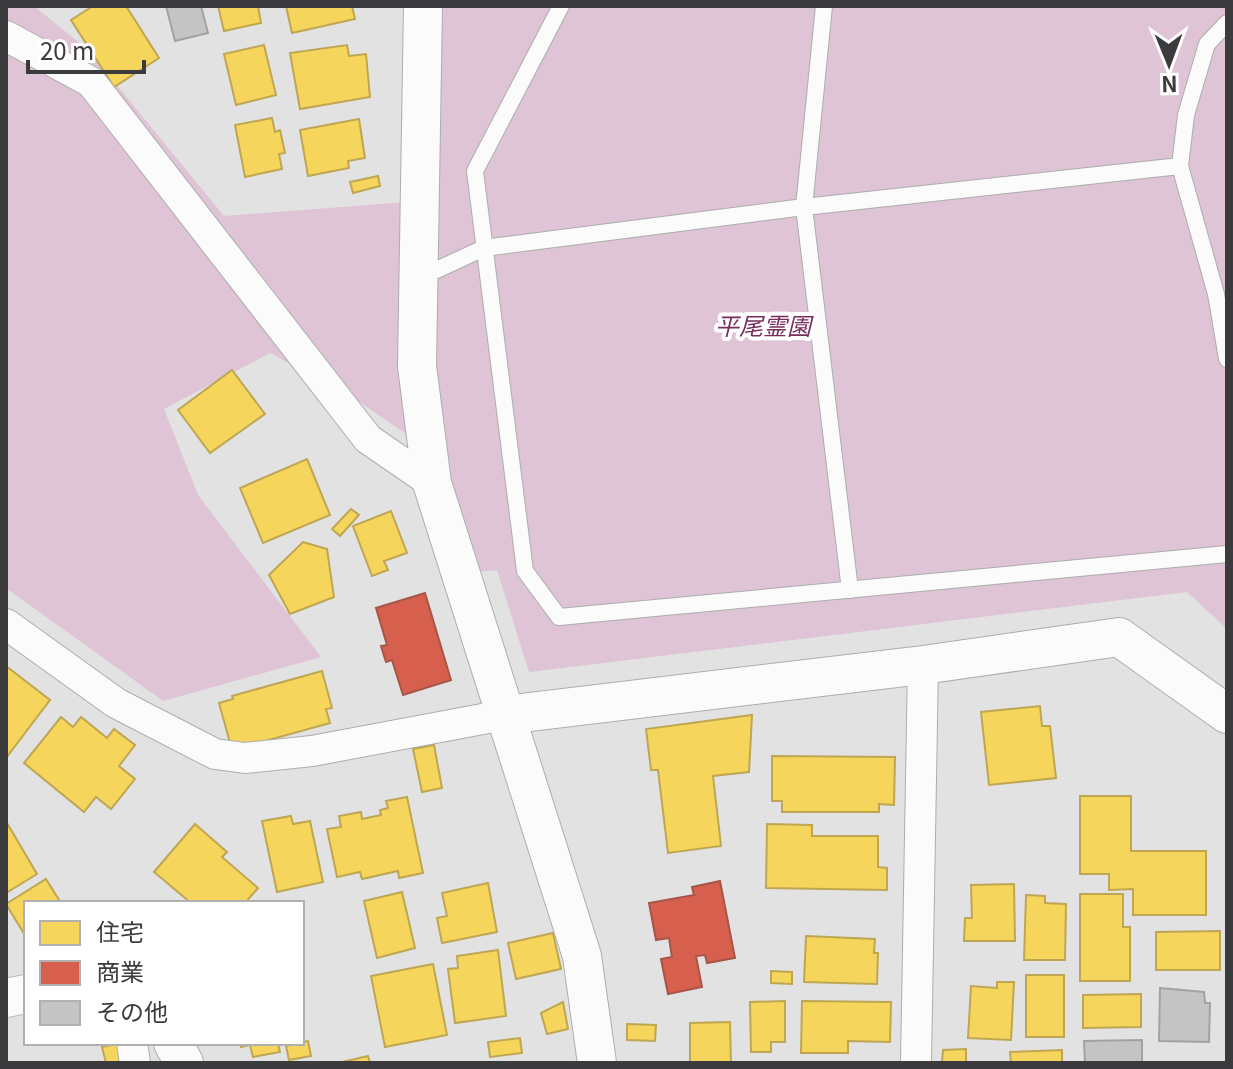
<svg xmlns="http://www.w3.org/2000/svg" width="1233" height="1069" viewBox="0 0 1233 1069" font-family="Georgia,'Noto Sans JP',serif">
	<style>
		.green { fill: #dec4d4 }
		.homes { fill: #f6d55c; stroke: #bea652; stroke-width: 2 }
		.shops { fill: #d6604d; stroke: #a85548; stroke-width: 2 }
		.building { fill: #c5c4c5; stroke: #a3a2a3; stroke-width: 2 }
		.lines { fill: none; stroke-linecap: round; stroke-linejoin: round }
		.service-casing { stroke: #adadae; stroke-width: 18 }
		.minor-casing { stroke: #adadae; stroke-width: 32 }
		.tertiary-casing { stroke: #adadae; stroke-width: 40 }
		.service { stroke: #fbfbfb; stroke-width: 16 }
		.minor { stroke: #fbfbfb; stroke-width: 30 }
		.tertiary { stroke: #fbfbfb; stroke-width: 38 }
		.labels { text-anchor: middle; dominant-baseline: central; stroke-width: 8; stroke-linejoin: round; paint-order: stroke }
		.park-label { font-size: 24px; font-style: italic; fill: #782d5f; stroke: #fff }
	</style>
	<rect width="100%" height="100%" fill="#e2e2e3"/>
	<path class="green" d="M6,6H34L88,50L224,216L433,200L439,6H1227V629L1187,592L529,672L497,570L477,572L427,448L355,399L270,353L164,409L198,495L321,657L163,701L6,588Z"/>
	<g class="homes">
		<path d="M93,6H126L159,58L114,87L71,20Z"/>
		<path d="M218,6H258L261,23L224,31Z"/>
		<path d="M286,6H352L355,19L292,33Z"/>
		<path d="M264,45L276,95L236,105L224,54Z"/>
		<path d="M347,45L349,56L366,54L370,97L300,109L290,53Z"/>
		<path d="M272,118L275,132L280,130L285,153L279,154L282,169L245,177L235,125Z"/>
		<path d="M359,119L365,158L348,161L349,168L308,176L300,130Z"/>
		<path d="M378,176L380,186L353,193L350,182Z"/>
		<path d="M232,370L265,414L210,453L178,410Z"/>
		<path d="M307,459L330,515L263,543L240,488Z"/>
		<path d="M351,509L359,515L340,536L332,529Z"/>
		<path d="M391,511L407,553L384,561L388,570L372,576L353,526Z"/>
		<path d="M303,542L327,549L334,597L290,614L269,575Z"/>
		<path d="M6,666L50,700L6,758Z"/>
		<path d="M322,671L332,708L326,709L330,723L232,750L219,703L233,699L232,696Z"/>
		<path d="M1040,706L1042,726H1050L1056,778L989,785L981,712Z"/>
		<path d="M752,715L749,772L713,776L721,846L668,853L658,770H651L646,729Z"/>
		<path d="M61,717L73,727L81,717L107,738L114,729L135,745L119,766L135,779L111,809L96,797L84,812L24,763Z"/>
		<path d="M434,745L442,788L422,792L413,749Z"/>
		<path d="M772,756L895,757L894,805L879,804V812H782V801H772Z"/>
		<path d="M1080,796H1131V851H1206V915H1133V889L1109,890V874H1080Z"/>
		<path d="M407,797L423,873L399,878L398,871L362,879L360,872L337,877L327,829L341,827L339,816L361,812L362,819L381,815L380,810L388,808L386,801Z"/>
		<path d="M291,816L293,824L310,821L323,882L277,892L262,821Z"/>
		<path d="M7,823L37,874L6,893V824Z"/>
		<path d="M195,824L227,852L222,857L258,888L245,903H191L154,872Z"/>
		<path d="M767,824L812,825V836H878V867L887,868V890L766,888Z"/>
		<path d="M46,879L61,903H26V937L6,904Z"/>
		<path d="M488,883L497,932L442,943L437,918L447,916L442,893Z"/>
		<path d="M1014,884L1015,941H964L965,918H972L971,885Z"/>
		<path d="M402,892L415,948L377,958L364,901Z"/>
		<path d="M1080,894H1123V927H1130V981H1080Z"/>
		<path d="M1026,895L1045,896V903L1066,904L1065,960H1024Z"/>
		<path d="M1220,931V970H1156V932Z"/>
		<path d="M553,933L561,969L516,979L508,943Z"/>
		<path d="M806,936L875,939L874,953H878L877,984L804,982Z"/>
		<path d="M498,950L506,1016L455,1023L448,969L458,968L457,956Z"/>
		<path d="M433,964L447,1035L385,1047L371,976Z"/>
		<path d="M771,971L792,972V984L771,983Z"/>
		<rect x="1026" y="975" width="38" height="62"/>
		<path d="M997,982H1014L1011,1040L968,1038L971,986L997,988Z"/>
		<path d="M1141,994V1027L1083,1028V995Z"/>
		<path d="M785,1001V1042H771V1052H751L750,1002Z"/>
		<path d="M802,1001L891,1002L890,1042L848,1041V1053H801Z"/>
		<path d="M563,1002L568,1029L547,1034L541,1013Z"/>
		<path d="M730,1022L731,1063H690V1023Z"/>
		<path d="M627,1024L656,1025L655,1041L627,1040Z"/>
		<path d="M520,1038L522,1053L490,1057L488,1042Z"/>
		<path d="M308,1041L311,1056L289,1060L286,1046Z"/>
		<path d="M121,1043L126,1063H106L102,1047Z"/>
		<path d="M241,1043H278L280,1052L253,1057L250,1045L241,1047Z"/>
		<path d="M966,1049V1063H942L943,1050Z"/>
		<path d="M1062,1050V1063H1011L1010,1052Z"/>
		<path d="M368,1056L370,1063H338Z"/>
	</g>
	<g class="shops">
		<path d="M425,593L451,680L403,695L392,660L386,662L381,646L387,645L376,608Z"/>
		<path d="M720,881L735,958L707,963L705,955L696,956L702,987L668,994L661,959L672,957L669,938L656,940L649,903L694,895L692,887Z"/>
	</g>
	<g class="building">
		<path d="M166,6H201L208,33L175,41Z"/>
		<path d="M1160,988L1204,992L1205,1003H1210L1209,1042L1159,1041Z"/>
		<path d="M1142,1040V1063H1085L1084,1041Z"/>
	</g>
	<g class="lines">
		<defs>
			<g id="service">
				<path d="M561,6L475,171L525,571L559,617L1227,554"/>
				<path d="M824,6L804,207L850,590"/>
				<path d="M1227,23L1207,44L1186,115L1180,166L1216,294L1221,323L1227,324"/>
				<path d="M417,279L484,248L804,207L1180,166"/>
				<path d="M1221,323L1227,359"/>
			</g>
			<g id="minor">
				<path d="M6,36L91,82L368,439L432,483"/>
				<path d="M6,624L116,703L215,754L245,758L312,751L504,715"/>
				<path d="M132,1043L135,1063"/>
				<path d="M916,1063L923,665"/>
			</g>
			<g id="tertiary">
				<path d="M423,6L417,366L432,483L582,956L597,1063"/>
				<path d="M504,715L923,665L1119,637L1227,714"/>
				<path d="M6,998L26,994"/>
				<path d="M173,1043L184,1063"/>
			</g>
		</defs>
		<use href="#service" class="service-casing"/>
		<use href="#minor" class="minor-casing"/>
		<use href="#tertiary" class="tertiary-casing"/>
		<use href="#service" class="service"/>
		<use href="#minor" class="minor"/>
		<use href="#tertiary" class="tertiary"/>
	</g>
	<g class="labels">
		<g class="park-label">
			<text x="763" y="324">平尾霊園</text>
		</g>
	</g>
	<rect width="1233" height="1069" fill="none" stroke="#3b3a3c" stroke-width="16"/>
	<rect x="24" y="901" width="280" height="144" fill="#ffffff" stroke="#b1b0b1" stroke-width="2"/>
	<rect x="40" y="921" width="40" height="24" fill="#f6d55c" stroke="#b1b0b1" stroke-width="2"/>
	<text x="96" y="941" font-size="24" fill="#3b3a3c">住宅</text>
	<rect x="40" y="961" width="40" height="24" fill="#d6604d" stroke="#b1b0b1" stroke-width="2"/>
	<text x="96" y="981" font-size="24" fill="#3b3a3c">商業</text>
	<rect x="40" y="1001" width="40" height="24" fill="#c5c4c5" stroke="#b1b0b1" stroke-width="2"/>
	<text x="96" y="1021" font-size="24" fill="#3b3a3c">その他</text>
	<g transform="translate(1169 64) rotate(179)" stroke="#ffffff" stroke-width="6" paint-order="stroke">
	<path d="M0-6L14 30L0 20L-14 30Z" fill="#3b3a3c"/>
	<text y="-12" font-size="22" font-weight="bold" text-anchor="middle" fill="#3b3a3c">N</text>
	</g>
	<path d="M28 60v12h116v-12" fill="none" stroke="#3b3a3c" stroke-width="4"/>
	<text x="40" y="60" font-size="24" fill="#3b3a3c" stroke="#ffffff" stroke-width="6" paint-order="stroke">20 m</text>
</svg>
